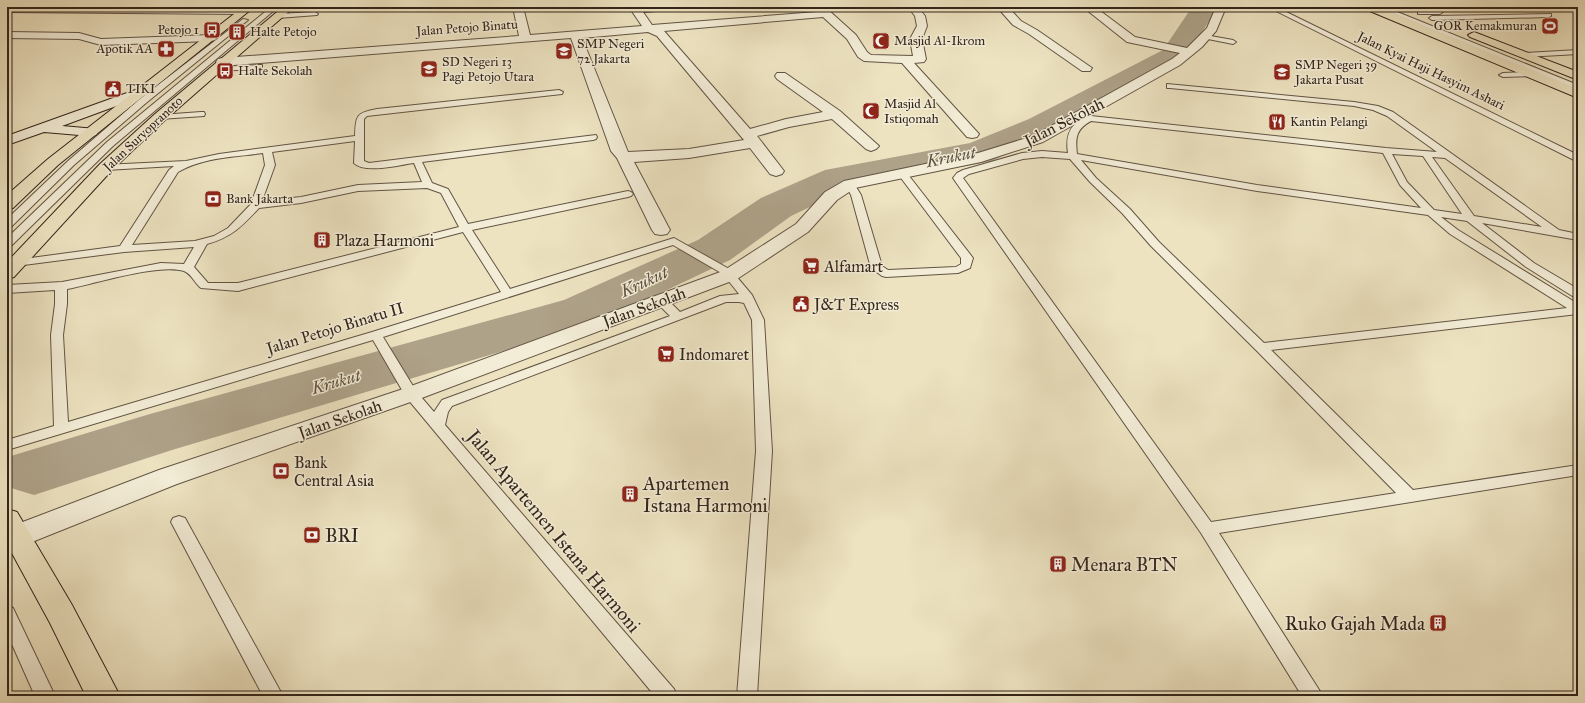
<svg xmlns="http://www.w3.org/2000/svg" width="1585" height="703" viewBox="0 0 1585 703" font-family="'IM FELL Great Primer',serif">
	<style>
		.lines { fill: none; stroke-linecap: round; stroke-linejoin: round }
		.river { fill: #aea289; fill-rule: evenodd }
		.lane-casing { stroke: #625444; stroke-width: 2 }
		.street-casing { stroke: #625444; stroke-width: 2 }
		.secondary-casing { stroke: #33251b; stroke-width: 2 }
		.primary-casing { stroke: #33251b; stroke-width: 2 }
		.lane { fill: #f3edd7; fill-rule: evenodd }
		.street { fill: #f3edd7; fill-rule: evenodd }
		.secondary { fill: #f3edd7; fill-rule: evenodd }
		.primary { fill: #ede3c1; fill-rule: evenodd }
		.labels { text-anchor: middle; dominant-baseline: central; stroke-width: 3; stroke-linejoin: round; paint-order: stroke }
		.far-poi-label { font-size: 13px; fill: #33251b; stroke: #f3edd7; text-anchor: start }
		.far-street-label { font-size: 13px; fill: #33251b; stroke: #f3edd7 }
		.street-label { font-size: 16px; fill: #33251b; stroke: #f3edd7 }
		.poi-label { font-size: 16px; fill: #33251b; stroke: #f3edd7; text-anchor: start }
		.water-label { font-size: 17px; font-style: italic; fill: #5e5142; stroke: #f3edd7 }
		.near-poi-label { font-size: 19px; fill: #33251b; stroke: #f3edd7; text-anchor: start }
		.near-street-label { font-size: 19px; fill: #33251b; stroke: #f3edd7 }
	</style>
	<rect width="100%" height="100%" fill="#ede3c1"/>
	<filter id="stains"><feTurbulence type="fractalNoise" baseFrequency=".005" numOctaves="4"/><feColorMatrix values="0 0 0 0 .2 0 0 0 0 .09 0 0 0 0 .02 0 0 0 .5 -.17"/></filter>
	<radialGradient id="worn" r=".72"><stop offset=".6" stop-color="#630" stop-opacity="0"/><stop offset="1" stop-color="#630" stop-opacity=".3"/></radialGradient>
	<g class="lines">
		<path class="river" d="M1192,7H1218L1183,62L1053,133L992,161L850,188L791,216L730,260L600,322L172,450L34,495L11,488C5,478 5,466 11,456L150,414L564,300L698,240L761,198L825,170L970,143L1029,119L1163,50Z"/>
		<defs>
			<g id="lane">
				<path d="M271,7H278L113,146L11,246L7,247V238L107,142Z"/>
				<path d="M1268,7H1276L1578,155V162Z"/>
				<path d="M1377,7H1385L1578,85V90Z"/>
				<path d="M1420,11L1440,10L1443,12L1440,14H1418V12Z"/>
				<path d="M315,12L318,14L317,15L278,18L275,16L278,14Z"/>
				<path d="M1551,14V16L1549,17L1432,20L1429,18L1432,16Z"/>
				<path d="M243,19L248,20L146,103L74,165L11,227L7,228V219L68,161L140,99Z"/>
				<path d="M1205,35L1233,40L1236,42L1233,44L1203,38L1202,37Z"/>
				<path d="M1578,50V54L1525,57L1521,55L1525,53Z"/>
				<path d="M259,65H262V69L214,71L210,69L214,67Z"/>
				<path d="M1528,72H1531V76L1503,77L1499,75L1503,73Z"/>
				<path d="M1167,84L1354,102L1378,106L1393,112L1559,230L1578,234V240L1482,223L1534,263L1578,289V298L1574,297L1526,267L1467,221L1441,217L1458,230L1578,304V314L1271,350L1413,490L1578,465V475L1219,533L1323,696H1302L1201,533L953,178L957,173L963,170L1022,153L1042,151L1068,153C1065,134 1071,121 1091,116L1386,148L1437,152L1387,116L1373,110L1354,106L1170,88H1167ZM1091,121L1383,153L1400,185L1421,208L1257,185L1077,154C1075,138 1076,129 1091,121ZM1392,154L1423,156L1462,214L1434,210L1407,182ZM1042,157L1070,159L1090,182L1122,213L1151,246L1256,350L1396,493L1211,522L963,178L969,174L1023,159ZM1432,157L1445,158L1542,227L1474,216ZM1081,160L1257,191L1428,215L1450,234L1567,308L1264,343L1159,242L1130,209L1096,178Z"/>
				<path d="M559,90L563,92L562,94L367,116L364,119V161L369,163L596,135L597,137L596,139L593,140L422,162L432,183L448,189L468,224L628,191L631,192L633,194L631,196L628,197L472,230L510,289L674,238L731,270L752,295L764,320L772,451L757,696H737L756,451L752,320L744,303L739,302H726L452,406L448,412L445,425L674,689L677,696H655L406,397L373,340L7,450V440L54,426L51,335L55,304V290L7,293V285L62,282L161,263L184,264L194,247L124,252L16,266L12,265L10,263L16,260L120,246L169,170L174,166L106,170L101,167L103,165L186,161L219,154L355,136C356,115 356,113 377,109ZM355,141L354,163C365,174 399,165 414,163L422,182L358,185L301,197L262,201L275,165L272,152ZM263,153L265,165L251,204L228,228L214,236L195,241L132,245L178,172C203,157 235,157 263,153ZM427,188L441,193L459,227L238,283H208L194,267L207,244C232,237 242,226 259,208L301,203L358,191ZM463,232L501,292L372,332L68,422L63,335L67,304V289C94,284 159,263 184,271C192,274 195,284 201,288L238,291ZM673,245L723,274L739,294L720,296L680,312L665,297H657L655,300L657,303L670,316L442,400L434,412L416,391L383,337Z"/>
				<path d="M201,112H204L205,114L204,116L160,119L156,117L160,115Z"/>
				<path d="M903,171L906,172L973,258L970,268L958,273L886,277L882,276L871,268L851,195L845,184L847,182H853L861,195L882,266L888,270L956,267L961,264V258L898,174Z"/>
				<path d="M179,516L185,518L283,696H263L171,522L173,518Z"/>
				<path d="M7,605L13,608L55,696H35L7,633Z"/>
			</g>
			<g id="street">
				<path d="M7,7L243,8L248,11L243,14L7,12Z"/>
				<path d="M513,7H523L530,35L642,26L629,7H674L669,10L643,12L652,25L817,12L815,7H825L856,35L867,52L871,55L913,56L910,39L917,26L915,16L908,7H918L925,16L927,26L922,39L926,59L924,62L914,63L979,134L977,137L972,138L967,137L902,63L864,61L858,57L847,39L823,17L664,31L750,129L786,119L823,112L777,79L775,76L777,73H785L840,111L879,146L876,149L871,151L866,149L832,119L789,127L757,136L784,171L782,174L776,176L770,174L750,148L689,158L634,162L670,230L667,234L661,235L655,234L652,230L617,158L611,151L571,38L222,66L218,65L216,62L218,59L222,58L519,36ZM648,32L657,36L744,140L689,149L628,152L582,38Z"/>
				<path d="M997,7H1008L1021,21L1037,30L1092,68L1090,71H1082L1029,34L1013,25Z"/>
				<path d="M1083,7H1095L1135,37L1187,48L1207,28L1216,7H1226L1216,31L1202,47L1180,65L1043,142L981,162L855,188L837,200L808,232L737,279L419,399L177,484L27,544L17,547L7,544V528L159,470L403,389L723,271L796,224L825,192L844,181L978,153L1033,136L1172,59L1180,53L1127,42Z"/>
				<path d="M7,32L79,33L101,39L211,35L215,36L217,38L215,40L211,41L101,45L79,39L7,38Z"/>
			</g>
			<path id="secondary" d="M141,88L146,89L148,92L146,95L62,126L96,129L98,132L96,135L91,136L44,132L7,145V136Z"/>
			<g id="primary">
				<path d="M243,7H254L58,165L13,208L7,209V195L48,159Z"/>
				<path d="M283,7H294L165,120L112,170L14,277L7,279V262L100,164L155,114Z"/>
				<path d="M1364,7H1378L1578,89V98L1365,9Z"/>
				<path d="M1474,32L1578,72V80L1470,37L1468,35Z"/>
				<path d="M7,509L17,512L72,605L120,696H86L50,623L7,544Z"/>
			</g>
		</defs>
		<use href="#lane" class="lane-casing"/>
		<use href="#street" class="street-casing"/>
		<use href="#secondary" class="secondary-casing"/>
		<use href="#primary" class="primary-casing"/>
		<use href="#lane" class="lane"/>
		<use href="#street" class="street"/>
		<use href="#secondary" class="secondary"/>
		<use href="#primary" class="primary"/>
	</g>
	<defs>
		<symbol id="stadium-square" viewBox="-11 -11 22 22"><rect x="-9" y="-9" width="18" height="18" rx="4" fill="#8f2418" stroke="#f3edd7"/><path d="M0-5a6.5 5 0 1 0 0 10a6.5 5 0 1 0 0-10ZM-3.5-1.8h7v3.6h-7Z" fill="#fff"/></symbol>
		<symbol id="bus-square" viewBox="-11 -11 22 22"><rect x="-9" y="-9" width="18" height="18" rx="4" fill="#8f2418" stroke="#f3edd7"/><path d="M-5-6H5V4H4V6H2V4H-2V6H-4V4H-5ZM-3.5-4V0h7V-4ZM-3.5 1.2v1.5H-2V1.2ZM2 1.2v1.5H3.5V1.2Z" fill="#fff"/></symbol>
		<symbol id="building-square" viewBox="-11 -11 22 22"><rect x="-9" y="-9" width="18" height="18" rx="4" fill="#8f2418" stroke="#f3edd7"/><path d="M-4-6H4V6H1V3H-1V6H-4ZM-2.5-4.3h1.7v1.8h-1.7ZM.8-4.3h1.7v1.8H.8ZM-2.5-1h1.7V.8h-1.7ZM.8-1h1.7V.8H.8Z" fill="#fff"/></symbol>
		<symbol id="mosque-square" viewBox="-11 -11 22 22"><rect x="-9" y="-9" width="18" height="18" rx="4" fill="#8f2418" stroke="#f3edd7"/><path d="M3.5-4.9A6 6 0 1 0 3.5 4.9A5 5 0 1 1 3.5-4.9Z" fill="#fff"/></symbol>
		<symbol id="pharmacy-square" viewBox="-11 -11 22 22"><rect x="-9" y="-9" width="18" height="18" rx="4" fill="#8f2418" stroke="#f3edd7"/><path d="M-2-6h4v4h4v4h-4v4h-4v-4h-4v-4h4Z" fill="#fff"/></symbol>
		<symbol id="school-square" viewBox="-11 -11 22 22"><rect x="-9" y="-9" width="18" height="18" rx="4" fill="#8f2418" stroke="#f3edd7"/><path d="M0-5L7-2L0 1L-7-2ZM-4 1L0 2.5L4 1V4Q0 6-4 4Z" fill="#fff"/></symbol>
		<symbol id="civic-square" viewBox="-11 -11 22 22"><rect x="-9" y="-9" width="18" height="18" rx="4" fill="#8f2418" stroke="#f3edd7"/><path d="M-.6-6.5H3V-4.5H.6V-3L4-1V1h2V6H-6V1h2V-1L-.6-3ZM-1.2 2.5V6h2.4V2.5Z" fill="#fff"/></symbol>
		<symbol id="restaurant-square" viewBox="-11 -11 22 22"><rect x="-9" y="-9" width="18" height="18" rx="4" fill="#8f2418" stroke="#f3edd7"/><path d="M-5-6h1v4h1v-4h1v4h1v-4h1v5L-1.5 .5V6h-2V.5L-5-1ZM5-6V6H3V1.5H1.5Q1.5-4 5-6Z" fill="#fff"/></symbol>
		<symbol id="bank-square" viewBox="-11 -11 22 22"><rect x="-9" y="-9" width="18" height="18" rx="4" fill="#8f2418" stroke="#f3edd7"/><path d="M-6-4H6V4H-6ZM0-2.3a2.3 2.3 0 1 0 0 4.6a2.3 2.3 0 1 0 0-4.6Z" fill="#fff"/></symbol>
		<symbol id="supermarket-square" viewBox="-11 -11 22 22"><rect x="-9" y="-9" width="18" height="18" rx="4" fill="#8f2418" stroke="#f3edd7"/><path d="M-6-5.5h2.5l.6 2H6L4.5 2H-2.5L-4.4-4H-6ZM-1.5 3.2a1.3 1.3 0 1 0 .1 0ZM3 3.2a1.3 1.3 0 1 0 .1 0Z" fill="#fff"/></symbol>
	</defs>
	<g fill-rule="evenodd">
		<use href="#stadium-square" x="1540" y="16" width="20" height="20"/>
		<use href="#bus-square" x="202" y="20" width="20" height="20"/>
		<use href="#building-square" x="227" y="22" width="20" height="20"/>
		<use href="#mosque-square" x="871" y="31" width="20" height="20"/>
		<use href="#pharmacy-square" x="156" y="39" width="20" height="20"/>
		<use href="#school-square" x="554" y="41" width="20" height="20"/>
		<use href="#school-square" x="419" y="59" width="20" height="20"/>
		<use href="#bus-square" x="215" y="61" width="20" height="20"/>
		<use href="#school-square" x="1272" y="62" width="20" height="20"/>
		<use href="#civic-square" x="103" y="79" width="20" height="20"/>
		<use href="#mosque-square" x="861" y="101" width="20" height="20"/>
		<use href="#restaurant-square" x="1267" y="112" width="20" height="20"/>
		<use href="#bank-square" x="203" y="189" width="20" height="20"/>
		<use href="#building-square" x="312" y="230" width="20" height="20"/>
		<use href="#supermarket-square" x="801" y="256" width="20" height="20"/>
		<use href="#civic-square" x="791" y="294" width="20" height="20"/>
		<use href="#supermarket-square" x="656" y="344" width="20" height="20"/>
		<use href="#bank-square" x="271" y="461" width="20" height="20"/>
		<use href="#building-square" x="620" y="484" width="20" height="20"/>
		<use href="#bank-square" x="302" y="525" width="20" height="20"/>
		<use href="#building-square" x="1048" y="554" width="20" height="20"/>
		<use href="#building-square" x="1428" y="613" width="20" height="20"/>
	</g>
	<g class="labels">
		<g class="far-poi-label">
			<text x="1537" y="26" text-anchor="end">GOR Kemakmuran</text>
			<text x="199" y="30" text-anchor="end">Petojo 1</text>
			<text x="250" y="32">Halte Petojo</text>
			<text x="894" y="41">Masjid Al-Ikrom</text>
			<text x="577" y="44">SMP Negeri<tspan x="577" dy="15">72 Jakarta</tspan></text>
			<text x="153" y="49" text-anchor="end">Apotik AA</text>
			<text x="442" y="62">SD Negeri 13<tspan x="442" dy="15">Pagi Petojo Utara</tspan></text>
			<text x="1295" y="65">SMP Negeri 39<tspan x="1295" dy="15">Jakarta Pusat</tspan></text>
			<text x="238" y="71">Halte Sekolah</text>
			<text x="126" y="89">TIKI</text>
			<text x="884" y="104">Masjid Al<tspan x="884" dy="15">Istiqomah</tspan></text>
			<text x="1290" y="122">Kantin Pelangi</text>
			<text x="226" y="199">Bank Jakarta</text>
		</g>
		<g class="far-street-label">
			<text transform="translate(467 28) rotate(-4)">Jalan Petojo Binatu</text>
			<text transform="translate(1431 71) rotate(26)">Jalan Kyai Haji Hasyim Ashari</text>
			<text transform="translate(143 134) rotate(-43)">Jalan Suryopranoto</text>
		</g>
		<g class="street-label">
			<text transform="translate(1064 122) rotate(-27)">Jalan Sekolah</text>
			<text transform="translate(644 307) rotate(-20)">Jalan Sekolah</text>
			<text transform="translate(335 328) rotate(-17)">Jalan Petojo Binatu II</text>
			<text transform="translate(340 419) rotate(-19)">Jalan Sekolah</text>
		</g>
		<g class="poi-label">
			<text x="335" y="240">Plaza Harmoni</text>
			<text x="824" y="266">Alfamart</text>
			<text x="814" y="304">J&amp;T Express</text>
			<text x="679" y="354">Indomaret</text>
			<text x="294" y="462">Bank<tspan x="294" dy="18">Central Asia</tspan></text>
		</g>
		<g class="water-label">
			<text transform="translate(951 157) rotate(-11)">Krukut</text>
			<text transform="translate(644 282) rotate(-25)">Krukut</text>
			<text transform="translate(336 382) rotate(-16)">Krukut</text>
		</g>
		<g class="near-poi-label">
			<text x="643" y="483">Apartemen<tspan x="643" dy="22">Istana Harmoni</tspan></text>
			<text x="325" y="535">BRI</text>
			<text x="1071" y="564">Menara BTN</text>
			<text x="1425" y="623" text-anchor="end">Ruko Gajah Mada</text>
		</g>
		<g class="near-street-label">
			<text transform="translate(554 531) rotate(50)">Jalan Apartemen Istana Harmoni</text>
		</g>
	</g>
	<rect width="1585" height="703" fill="none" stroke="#ede3c1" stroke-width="24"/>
	<rect x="8" y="8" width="1569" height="687" fill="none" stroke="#33251b" stroke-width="2"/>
	<rect x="12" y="12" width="1561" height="679" fill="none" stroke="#33251b"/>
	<rect width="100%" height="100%" filter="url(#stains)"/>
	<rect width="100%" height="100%" fill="url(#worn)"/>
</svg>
